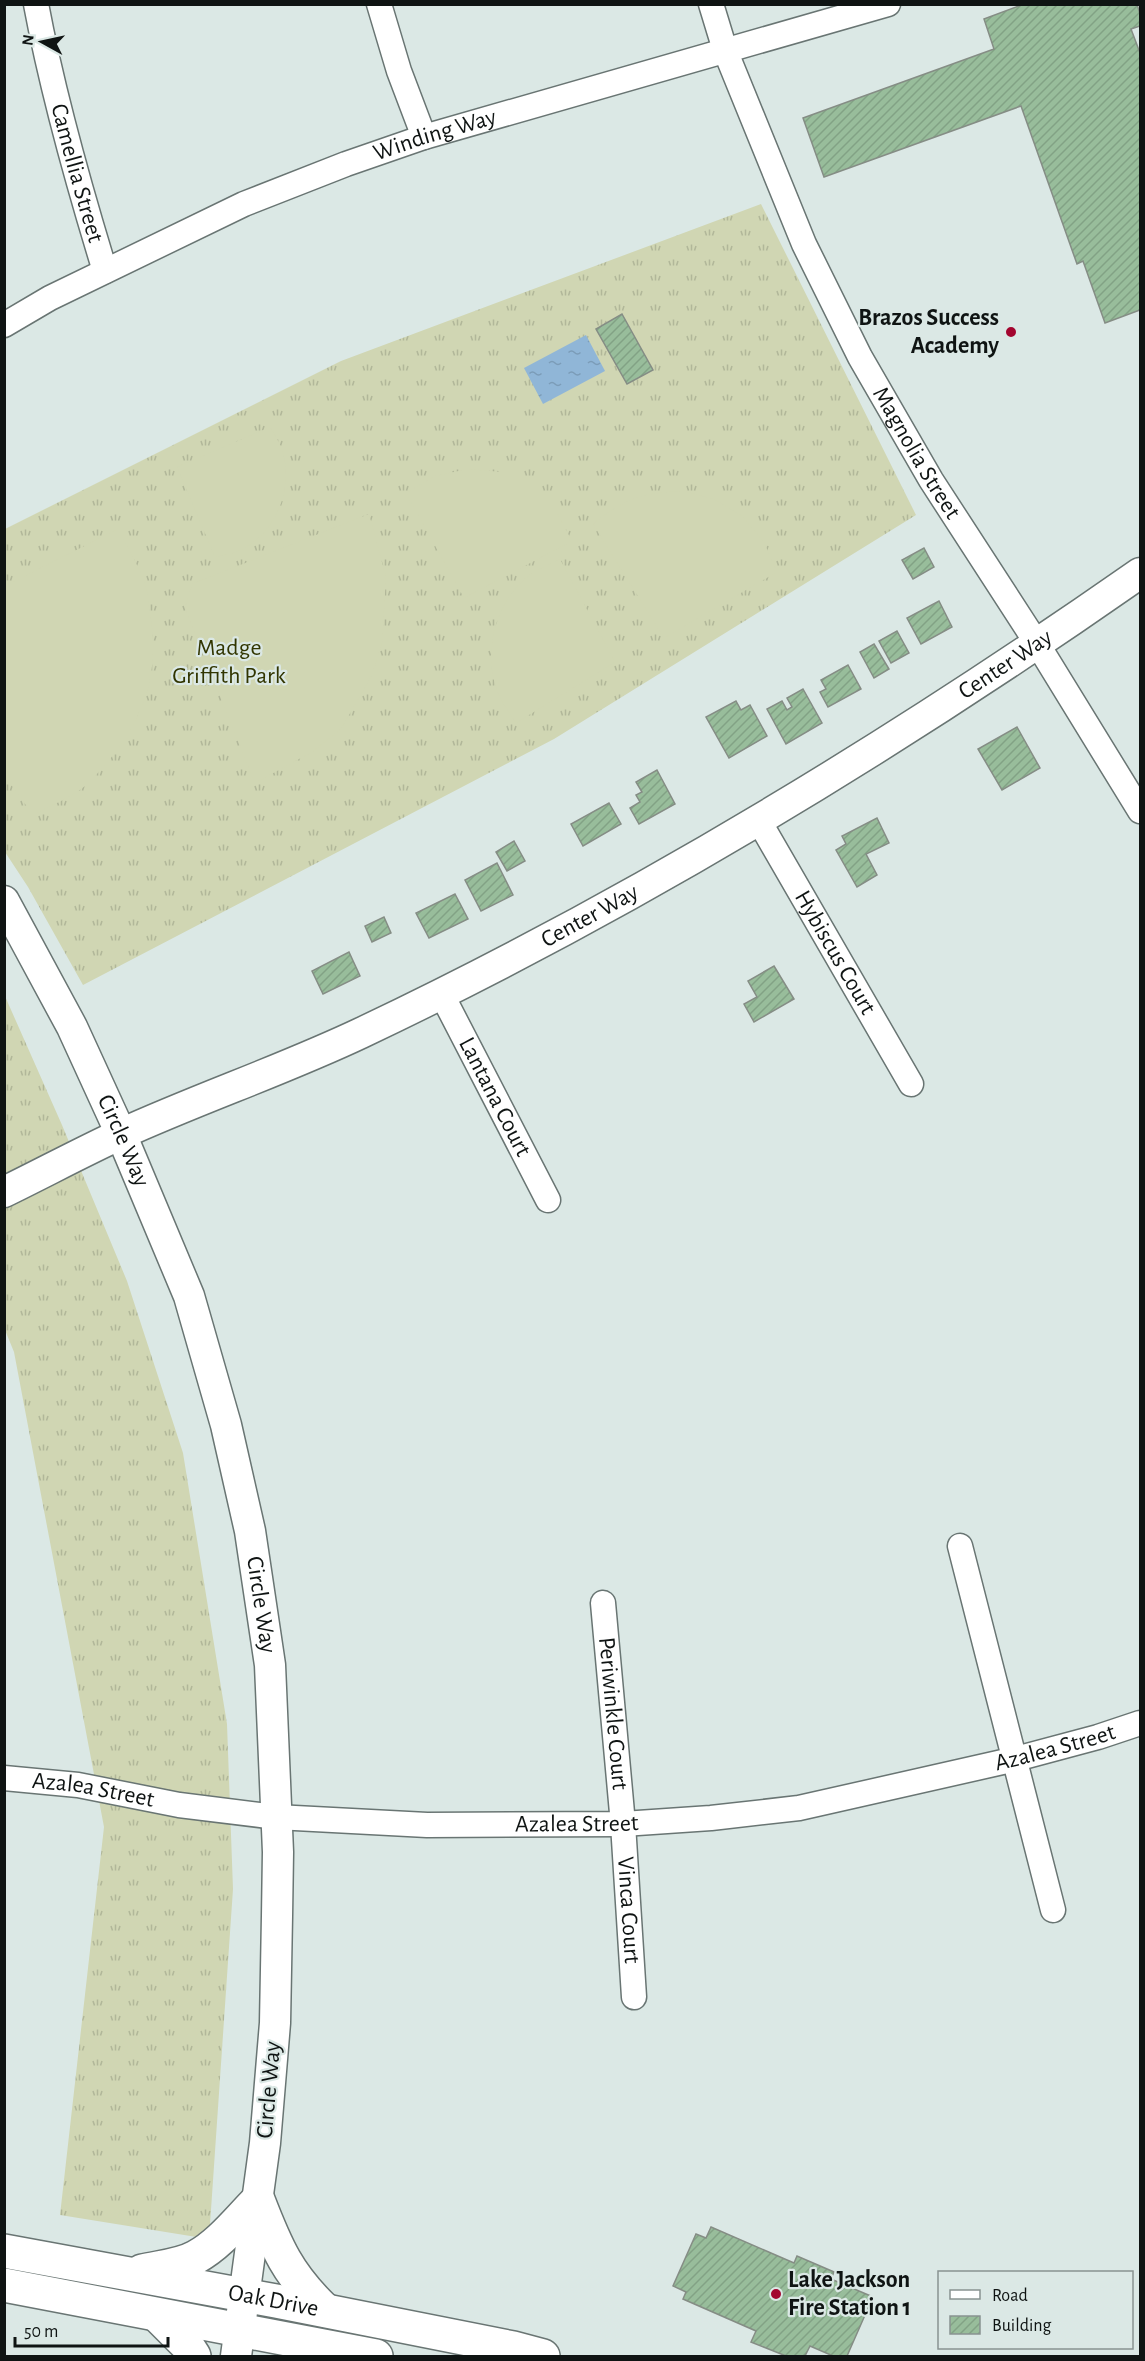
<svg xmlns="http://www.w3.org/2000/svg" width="1145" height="2361" viewBox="0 0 1145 2361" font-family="'Alegreya Sans',sans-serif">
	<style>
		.grass { fill: url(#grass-tufts) }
		.garden { fill: #d0d6b3 }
		.water { fill: url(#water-ripples) }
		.building { fill: url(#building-hatch); stroke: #858d85; stroke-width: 1.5 }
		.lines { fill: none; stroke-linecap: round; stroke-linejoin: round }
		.minor-casing { stroke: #697573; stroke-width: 27 }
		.tertiary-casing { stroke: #697573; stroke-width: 33 }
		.secondary-casing { stroke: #697573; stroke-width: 36 }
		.minor { stroke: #fff; stroke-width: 24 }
		.tertiary { stroke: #fff; stroke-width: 30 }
		.secondary { stroke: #fff; stroke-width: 33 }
		.poi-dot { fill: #a3052f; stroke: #dbe8e5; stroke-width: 2 }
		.labels { text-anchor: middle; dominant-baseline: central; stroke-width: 4.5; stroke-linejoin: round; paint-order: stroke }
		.street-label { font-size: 24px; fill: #0f1413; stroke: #dbe8e5 }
		.poi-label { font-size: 24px; font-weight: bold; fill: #0f1413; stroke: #dbe8e5; text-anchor: end }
		.park-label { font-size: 24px; fill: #313500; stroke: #dbe8e5 }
	</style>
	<defs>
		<pattern id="grass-tufts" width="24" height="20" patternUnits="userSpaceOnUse" patternTransform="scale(1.5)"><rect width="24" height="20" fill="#d0d6b3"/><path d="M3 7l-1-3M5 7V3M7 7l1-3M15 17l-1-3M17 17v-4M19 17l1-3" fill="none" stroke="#b1b799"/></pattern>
		<pattern id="water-ripples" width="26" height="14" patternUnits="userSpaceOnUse" patternTransform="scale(1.5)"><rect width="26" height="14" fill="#90b6d7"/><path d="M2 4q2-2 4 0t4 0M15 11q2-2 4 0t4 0" fill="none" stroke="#7b9cb8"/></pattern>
		<pattern id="building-hatch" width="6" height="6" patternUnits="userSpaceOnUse" patternTransform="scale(1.5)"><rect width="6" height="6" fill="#98bd9b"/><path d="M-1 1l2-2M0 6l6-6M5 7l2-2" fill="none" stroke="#82a285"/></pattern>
	</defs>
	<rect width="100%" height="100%" fill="#dbe8e5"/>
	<g class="grass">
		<path d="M761,204L916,515L554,739L83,985L28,887L5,852V529L341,361Z"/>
		<path d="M4,994L62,1125L127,1281L183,1453L227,1724L233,1889L209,2239L60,2215L104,1827L14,1352L5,1330Z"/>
	</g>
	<g class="garden">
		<path d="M270,427C274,433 278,440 281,447C296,486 276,535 238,551C231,554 222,555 215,557L177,467Z"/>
		<path d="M468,469L502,472L532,487L556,511L572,541L464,598L406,493L435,476Z"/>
		<path d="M683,491L714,499L742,516L764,542L777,572L664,638L593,524C626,498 641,493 683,491Z"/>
		<path d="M369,514L386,577L382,643L372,675L341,729L312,752L255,783L185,608L192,584Z"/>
		<path d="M118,529C126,545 136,561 143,578C148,588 148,602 150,614C163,684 135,738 85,786C71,798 49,806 33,815L5,776V586Z"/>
		<path d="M560,559L615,662L516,723C511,714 503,705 499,695C481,655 495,600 531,574C540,568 551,564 560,559Z"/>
	</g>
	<path class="water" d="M586,335L605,371L543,404L524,368Z"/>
	<g class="building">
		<path d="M1024,4H1137L1140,14V26L1131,29L1140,53V310L1105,323L1083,261L1077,264L1021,106L824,177L803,118L994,49L984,19Z"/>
		<path d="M622,314L653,370L627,384L596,329Z"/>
		<path d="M924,548L934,567L913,579L902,560Z"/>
		<path d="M939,601L952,627L921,644L907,618Z"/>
		<path d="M897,631L909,653L891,663L879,641Z"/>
		<path d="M874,644L889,669L874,678L860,652Z"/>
		<path d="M848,665L861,689L828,707L820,692L826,689L821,680Z"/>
		<path d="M803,689L822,723L786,744L767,709L782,701L787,710L792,707L787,698Z"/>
		<path d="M736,701L741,710L750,705L767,736L729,758L706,717Z"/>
		<path d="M1017,727L1040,768L1002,790L978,749Z"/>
		<path d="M657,770L675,804L639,824L630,808L640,802L636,795L642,792L636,782Z"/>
		<path d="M609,803L621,824L583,846L571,824Z"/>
		<path d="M877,818L889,843L866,854L877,875L857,887L836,850L846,844L842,836Z"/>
		<path d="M514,841L525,861L507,871L496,852Z"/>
		<path d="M497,863L513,895L481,911L465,880Z"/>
		<path d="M455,894L468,919L429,938L416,913Z"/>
		<path d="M384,917L391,933L372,942L365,926Z"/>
		<path d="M349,952L360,976L323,994L312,971Z"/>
		<path d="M774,966L794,999L754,1022L744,1004L757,997L748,981Z"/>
		<path d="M711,2227L794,2263L797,2256L834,2272L831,2279L873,2297L847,2356H833L810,2346L805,2356H786L751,2342L756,2331L683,2299L686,2292L673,2286L696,2234L706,2238Z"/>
	</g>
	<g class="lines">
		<defs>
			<g id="minor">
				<path id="s1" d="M36,4C53,95 78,183 105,271"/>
				<path d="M379,4L399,71L424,137"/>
				<path id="s2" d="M711,4L725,50L804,244L860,357L931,480L1038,645L1140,811"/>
				<path id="s3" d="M4,325L50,298L244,204L346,164L424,137L888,4"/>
				<path id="s4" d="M759,821L911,1084"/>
				<path id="s5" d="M441,993L548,1200"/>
				<path d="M960,1546L1053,1910"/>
				<path id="s6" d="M603,1603L623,1824L634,1997"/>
				<path id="s7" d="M4,1778L78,1785L179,1805L276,1817L427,1825L623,1824L711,1818L799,1808L1016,1759L1098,1737L1140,1723"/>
			</g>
			<g id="tertiary">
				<path id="s8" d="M4,901L72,1027L121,1134L189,1296L226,1425L250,1531L270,1665L278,1852L277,1916L275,2023L265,2143L236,2356"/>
				<path id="s9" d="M4,1192C43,1173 82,1152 121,1134C200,1098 283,1070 361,1033C633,904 894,745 1140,573"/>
			</g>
			<g id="secondary">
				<path id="s10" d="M4,2251L276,2301L513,2348L543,2356"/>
				<path d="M142,2271C160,2267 180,2266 196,2257C220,2244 239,2219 258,2200C276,2247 288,2275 325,2310"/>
				<path d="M4,2285L376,2356"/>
				<path d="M157,2315L187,2345L194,2356"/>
			</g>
		</defs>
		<use href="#minor" class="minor-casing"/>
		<use href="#tertiary" class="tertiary-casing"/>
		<use href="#secondary" class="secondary-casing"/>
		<use href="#minor" class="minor"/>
		<use href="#tertiary" class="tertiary"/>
		<use href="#secondary" class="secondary"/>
	</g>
	<g class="poi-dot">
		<circle cx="1011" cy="332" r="6"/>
		<circle cx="776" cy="2294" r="6"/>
	</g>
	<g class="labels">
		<g class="street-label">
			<text stroke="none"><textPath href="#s3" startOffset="472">Winding Way</textPath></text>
			<text stroke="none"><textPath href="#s1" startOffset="174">Camellia Street</textPath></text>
			<text stroke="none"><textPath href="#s2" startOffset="495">Magnolia Street</textPath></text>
			<text stroke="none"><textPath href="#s9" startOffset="1134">Center Way</textPath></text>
			<text stroke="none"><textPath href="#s9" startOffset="648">Center Way</textPath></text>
			<text stroke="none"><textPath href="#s4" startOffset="152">Hybiscus Court</textPath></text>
			<text stroke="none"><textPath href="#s5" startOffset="117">Lantana Court</textPath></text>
			<text stroke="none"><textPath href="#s8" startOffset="268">Circle Way</textPath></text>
			<text stroke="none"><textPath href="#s8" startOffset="754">Circle Way</textPath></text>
			<text stroke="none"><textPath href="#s6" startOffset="111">Periwinkle Court</textPath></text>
			<text stroke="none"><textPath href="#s7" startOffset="1062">Azalea Street</textPath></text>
			<text stroke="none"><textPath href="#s7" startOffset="90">Azalea Street</textPath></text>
			<text stroke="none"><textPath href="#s7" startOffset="576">Azalea Street</textPath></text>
			<text stroke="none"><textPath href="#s6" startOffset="308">Vinca Court</textPath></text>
			<text transform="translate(269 2090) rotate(-85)">Circle Way</text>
			<text stroke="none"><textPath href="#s10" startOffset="274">Oak Drive</textPath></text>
		</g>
		<g class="poi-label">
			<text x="999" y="318">Brazos Success<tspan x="999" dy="28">Academy</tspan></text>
			<text x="788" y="2280" text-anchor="start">Lake Jackson<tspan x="788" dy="28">Fire Station 1</tspan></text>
		</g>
		<g class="park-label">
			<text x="229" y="648">Madge<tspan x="229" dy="28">Griffith Park</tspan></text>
		</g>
	</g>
	<rect width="1145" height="2361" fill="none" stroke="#0f1413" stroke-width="12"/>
	<rect x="938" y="2271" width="195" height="78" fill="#dbe8e5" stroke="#899391" stroke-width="1.5"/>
	<rect x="950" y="2290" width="30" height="9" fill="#ffffff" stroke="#899391" stroke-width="1.5"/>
	<text x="992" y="2301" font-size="18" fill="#0f1413">Road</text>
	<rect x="950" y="2316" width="30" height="18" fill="url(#building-hatch)" stroke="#899391" stroke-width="1.5"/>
	<text x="992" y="2331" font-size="18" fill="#0f1413">Building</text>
	<g transform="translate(42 42) rotate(278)" stroke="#dbe8e5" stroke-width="4.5" paint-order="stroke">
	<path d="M0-4.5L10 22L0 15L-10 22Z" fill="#0f1413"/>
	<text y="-9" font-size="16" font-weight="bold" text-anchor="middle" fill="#0f1413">N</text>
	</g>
	<path d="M15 2337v9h153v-9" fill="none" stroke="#0f1413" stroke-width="3"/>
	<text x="24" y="2337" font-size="18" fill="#0f1413" stroke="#dbe8e5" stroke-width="4.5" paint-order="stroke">50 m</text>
</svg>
